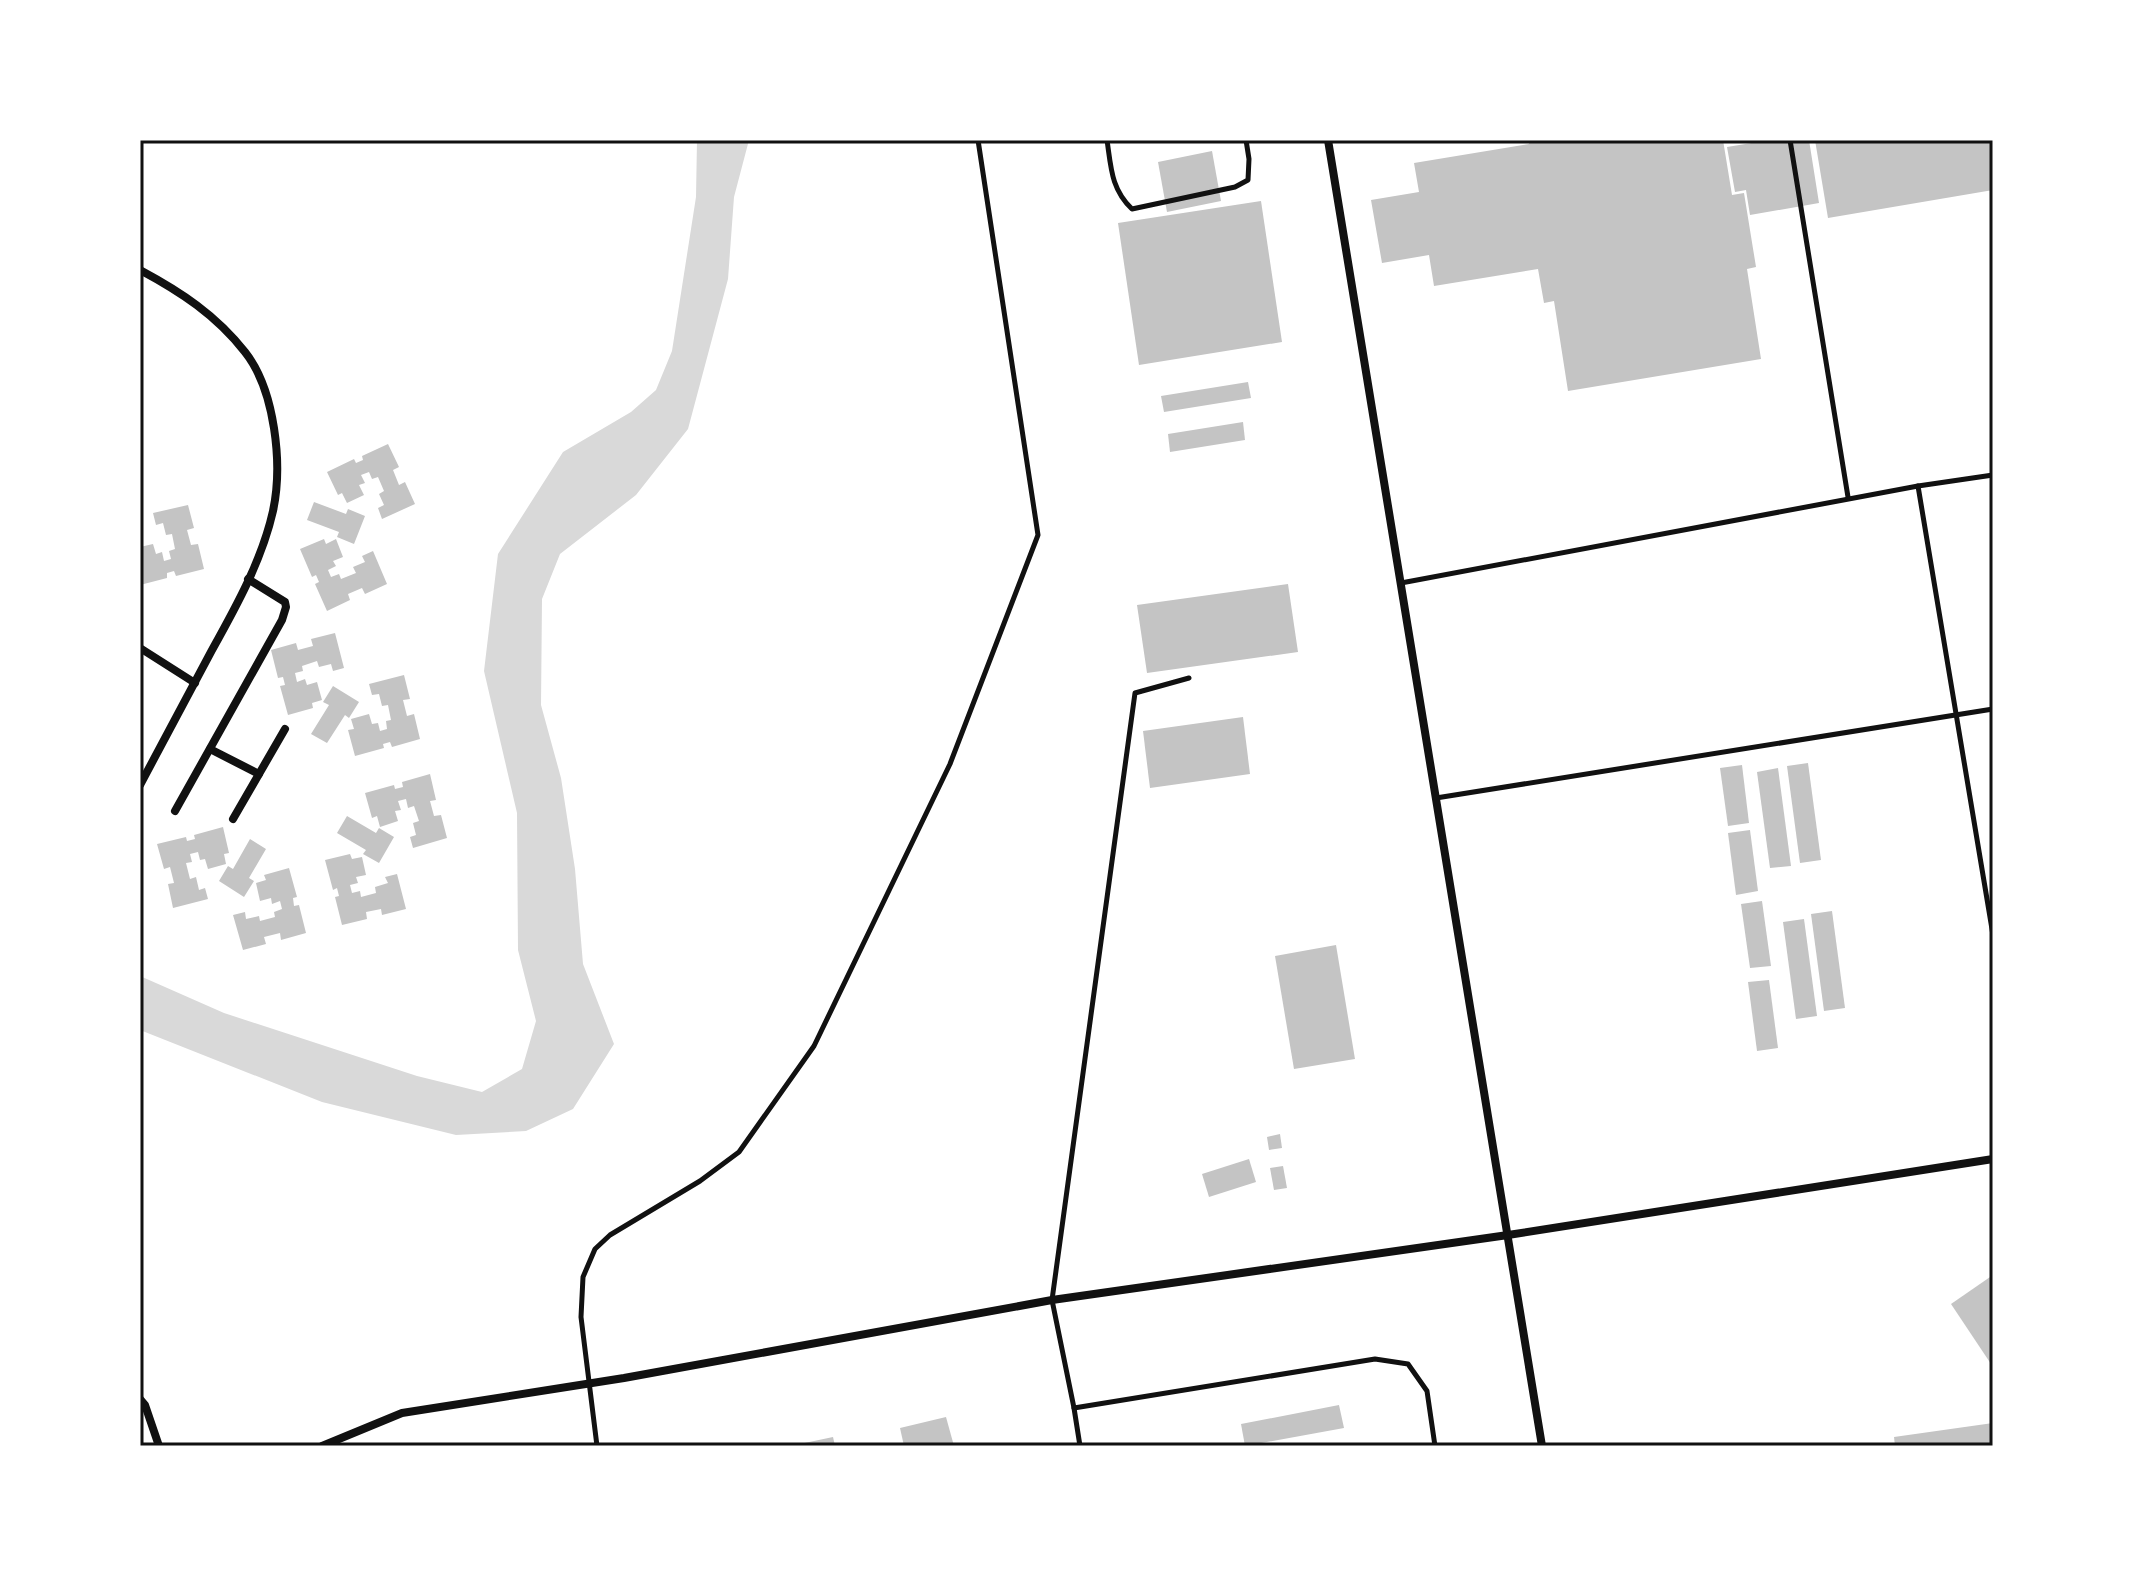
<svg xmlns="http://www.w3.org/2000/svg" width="2133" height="1586" viewBox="0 0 2133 1586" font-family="Cabin,sans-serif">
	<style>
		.water { fill: #d9d9d9 }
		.building { fill: #c4c4c4 }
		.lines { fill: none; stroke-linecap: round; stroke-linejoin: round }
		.service { stroke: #111; stroke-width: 5 }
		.minor { stroke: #111; stroke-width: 8 }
		.neatline { fill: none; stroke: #111; stroke-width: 3 }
	</style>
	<rect width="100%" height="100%" fill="#fff"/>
	<path class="water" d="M697,140H749L734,197L728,279L688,429L636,495L560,554L542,599L541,705L561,778L575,869L583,964L614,1044L573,1109L526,1131L456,1135L322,1102L140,1030V976L224,1013L417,1076L482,1092L522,1069L536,1021L518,950L517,813L484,671L498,554L563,452L631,412L656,390L672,351L696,197Z"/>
	<g class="building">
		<path d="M1528,140H1723L1732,195L1744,193L1756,267L1747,269L1761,359L1568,391L1554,301L1544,303L1538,269L1434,286L1429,255L1382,263L1371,200L1419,192L1414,163L1529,144Z"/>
		<path d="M1770,140H1809L1819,203L1750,215L1746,190L1735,192L1727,147Z"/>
		<path d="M1815,140H1993V190L1828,218Z"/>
		<path d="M1212,151L1221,201L1167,212L1158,162Z"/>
		<path d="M1261,201L1282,342L1139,365L1118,223Z"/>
		<path d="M1248,382L1251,398L1164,412L1161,396Z"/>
		<path d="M1243,422L1245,440L1170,452L1168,434Z"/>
		<path d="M388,444L399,467L393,470L399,485L405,482L415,504L382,519L378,508L384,505L379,494L384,491L378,477L372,479L369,472L361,475L365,483L359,485L364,495L347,503L342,493L338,495L327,472L354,459L356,463L363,460L362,456Z"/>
		<path d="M314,502L346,514L348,509L365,516L354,544L337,537L339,532L307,520Z"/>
		<path d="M188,505L194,528L187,530L191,545L198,544L204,569L176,576L174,571L167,573V578L140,585V547L153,544L156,554L162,552L164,561L171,559L169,551L175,549L172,534L166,535L163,523L156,525L153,513Z"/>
		<path d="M324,539L326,544L336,539L343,557L333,561L336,566L328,570L331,577L339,574L341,579L356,573L353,567L365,562L362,556L373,551L387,584L365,594L362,588L348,594L350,600L327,611L315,584L319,582L316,575L312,577L300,549Z"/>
		<path d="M1288,584L1298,652L1147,673L1137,605Z"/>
		<path d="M335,633L344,668L333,671L331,664L319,667L317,661L302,666L303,671L295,673L297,682L305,679L307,685L317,682L322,700L312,703L313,708L288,715L280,686L285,685L283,677L278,678L271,650L296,643L298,650L313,646L311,639Z"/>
		<path d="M404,675L410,699L403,700L407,716L414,714L420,739L392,747L390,742L383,744L384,748L355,756L348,730L354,729L351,719L369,714L372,724L378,723L380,731L387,729L386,721L391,720L388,705L382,706L379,694L372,695L369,684Z"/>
		<path d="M333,686L359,702L349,718L345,715L327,743L311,734L329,705L323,702Z"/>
		<path d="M1243,717L1250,774L1150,788L1143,731Z"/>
		<path d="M1808,763L1821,860L1800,863L1787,766Z"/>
		<path d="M1742,765L1749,823L1728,826L1720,768Z"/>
		<path d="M1778,768L1791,866L1770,868L1757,772Z"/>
		<path d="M430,774L436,800L430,801L434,816L441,815L447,838L413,848L410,837L416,835L413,823L419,821L414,806L408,808L406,799L398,801L401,810L395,811L398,821L380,827L377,816L372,818L365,793L394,785L395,789L403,787L402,782Z"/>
		<path d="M347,816L376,833L379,828L394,837L379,863L363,854L366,850L337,833Z"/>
		<path d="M223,827L229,853L224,854L226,864L208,869L205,859L200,860L198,852L190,854L192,862L186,863L190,879L196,877L199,890L205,888L208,899L173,908L168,884L174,883L170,867L164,869L157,844L186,837L187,841L195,839L194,835Z"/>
		<path d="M1750,830L1758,891L1736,895L1728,833Z"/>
		<path d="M250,839L266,849L249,878L254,881L244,897L219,881L228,866L233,869Z"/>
		<path d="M350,854L352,859L362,857L366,875L356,877L358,883L350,885L352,893L360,891L361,897L376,893L375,887L388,883L385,877L397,874L406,909L382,915L381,909L366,912L367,919L342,925L335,897L339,896L337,888L333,890L325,860Z"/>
		<path d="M289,868L297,897L293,898L294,906L299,905L306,933L281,940L280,933L264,937L266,944L243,950L233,915L245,912L246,919L259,916L260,921L275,917L274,912L282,909L280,901L272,904L271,898L260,901L256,883L266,880L264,875Z"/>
		<path d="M1762,901L1771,966L1750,968L1741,904Z"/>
		<path d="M1832,911L1845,1008L1824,1011L1811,914Z"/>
		<path d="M1804,919L1817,1016L1796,1019L1783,922Z"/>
		<path d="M1336,945L1355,1059L1294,1069L1275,956Z"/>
		<path d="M1769,980L1778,1048L1757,1051L1748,982Z"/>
		<path d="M1280,1134L1282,1148L1269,1150L1267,1137Z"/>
		<path d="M1249,1159L1256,1182L1209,1197L1202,1174Z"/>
		<path d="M1283,1166L1287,1188L1274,1190L1270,1168Z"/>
		<path d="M1993,1275V1367L1951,1304Z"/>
		<path d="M1339,1405L1344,1428L1245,1446L1241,1424Z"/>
		<path d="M946,1417L954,1446H904L900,1428Z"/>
		<path d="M1993,1423V1446H1895L1894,1437Z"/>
		<path d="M833,1437L835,1446H795V1445Z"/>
	</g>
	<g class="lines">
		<g class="service">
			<path d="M1107,140C1111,167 1111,189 1132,209L1235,187L1248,180L1249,159L1246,140"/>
			<path d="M1790,140L1848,497"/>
			<path d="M1918,486L1993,475"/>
			<path d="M1401,583L1918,486L1993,935"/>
			<path d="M1436,798L1993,709"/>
			<path d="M1074,1408L1375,1359L1408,1364L1427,1391L1435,1446"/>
			<path d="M597,1446L581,1317L583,1277L595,1249L610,1235L700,1181L739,1152L814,1046L950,764L1038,535L978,140"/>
			<path d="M1080,1446L1074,1408L1052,1300L1135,693L1189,678"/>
		</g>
		<g class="minor">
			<path d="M1328,140L1542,1446"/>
			<path d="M140,270C181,292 216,315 245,352C275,390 283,464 273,511C262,560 236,607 212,650C188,695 164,740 140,785"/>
			<path d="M140,648L195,683"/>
			<path d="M210,749L259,774L233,819"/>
			<path d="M259,774L285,729"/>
			<path d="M175,811L282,620L286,607L285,602L248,579"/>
			<path d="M140,1399L145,1405L159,1446"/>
			<path d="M322,1446L402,1413L624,1378L1052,1300L1508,1235L1993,1159"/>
		</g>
	</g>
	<rect width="2133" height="1586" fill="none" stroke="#ffffff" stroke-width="284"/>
	<rect x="142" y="142" width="1849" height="1302" class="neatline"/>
</svg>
